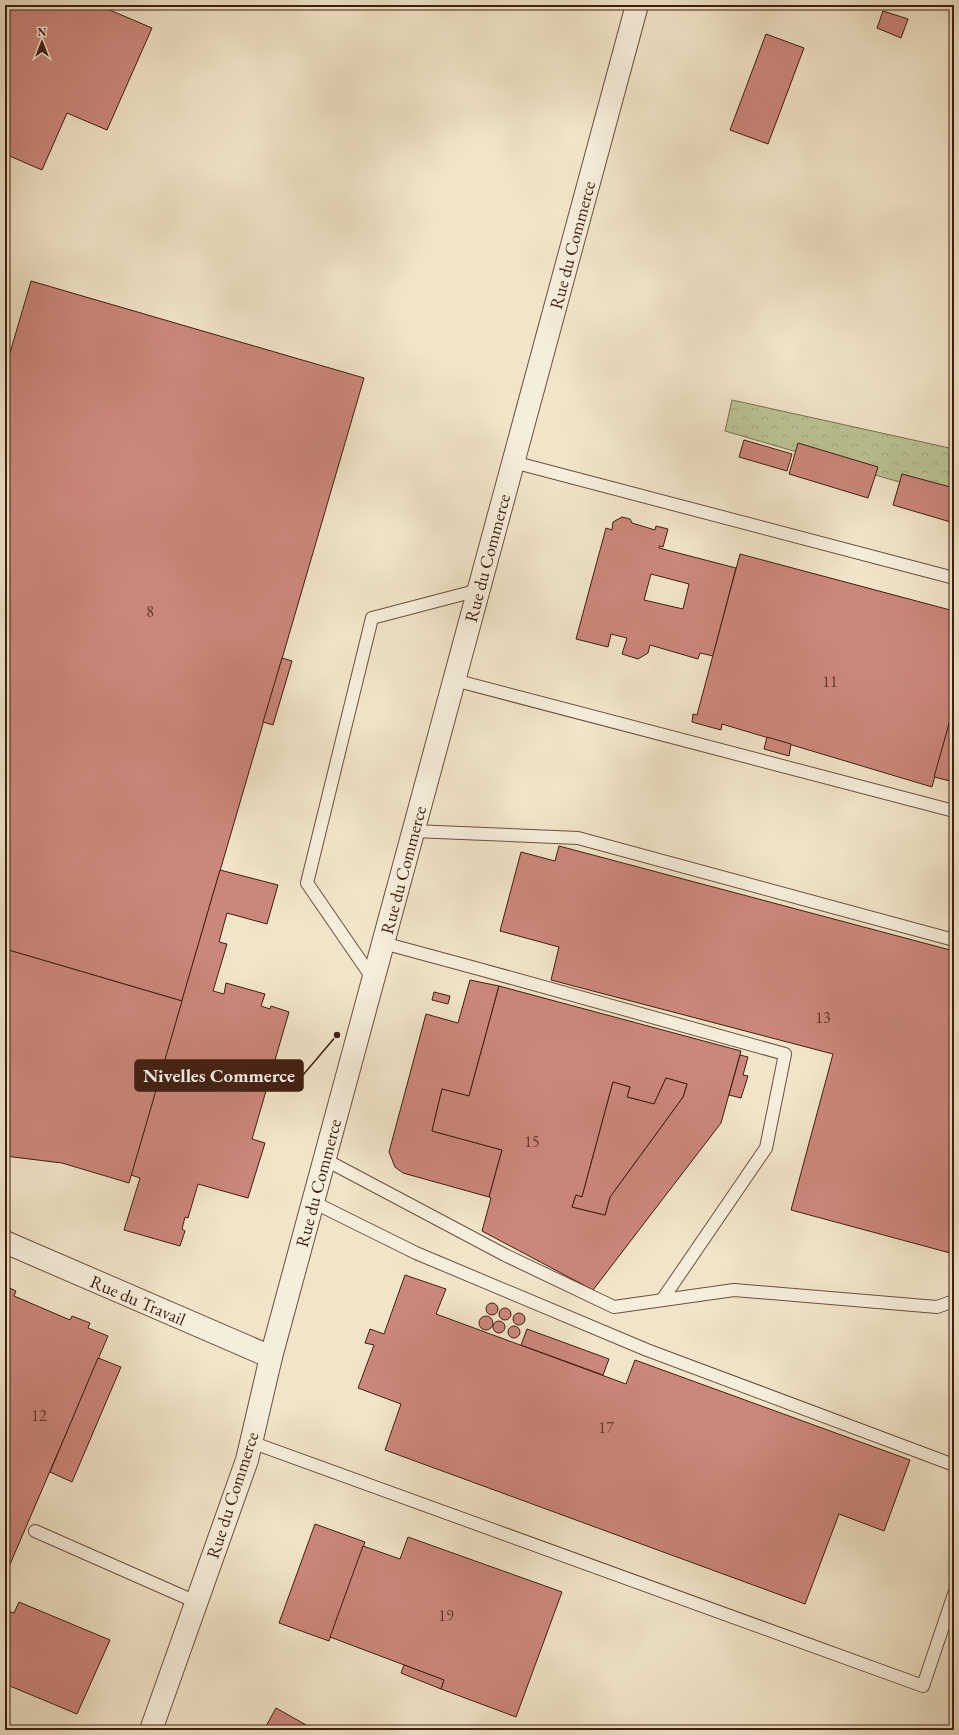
<svg xmlns="http://www.w3.org/2000/svg" width="959" height="1735" viewBox="0 0 959 1735" font-family="'EB Garamond',serif">
	<style>
		.forest { fill: url(#forest-crowns); stroke: #7d7052 }
		.building { fill: #cc877c; stroke: #3f1d10; fill-rule: evenodd }
		.lines { fill: none; stroke-linecap: round; stroke-linejoin: round }
		.service-casing { stroke: #6c4f3e; stroke-width: 14 }
		.minor-casing { stroke: #6c4f3e; stroke-width: 24 }
		.service { stroke: #f6eedc; stroke-width: 12 }
		.minor { stroke: #f6eedc; stroke-width: 22 }
		.labels { text-anchor: middle; dominant-baseline: central; stroke-width: 3; stroke-linejoin: round; paint-order: stroke }
		.number-label { font-size: 16px; fill: #62382b }
		.street-label { font-size: 18px; fill: #3f1d10; stroke: #f6eedc }
		.leader { fill: none; stroke: #3f1d10; stroke-width: 1.5 }
		.callout-dot { fill: #3f1d10; stroke: #f6eedc; stroke-width: 1.5 }
		.callout { fill: #3f1d10; stroke: #3f1d10; stroke-width: 1.5 }
		.callout-label { font-size: 19px; text-anchor: middle; font-weight: bold; fill: #fff }
	</style>
	<defs>
		<pattern id="forest-crowns" width="20" height="18" patternUnits="userSpaceOnUse"><rect width="20" height="18" fill="#bbc495"/><path d="M2 6a3 3 0 1 1 6 0M12 15a3 3 0 1 1 6 0" fill="none" stroke="#a2a87f"/></pattern>
	</defs>
	<rect width="100%" height="100%" fill="#f1e5c9"/>
	<filter id="stains"><feTurbulence type="fractalNoise" baseFrequency=".005" numOctaves="4"/><feColorMatrix values="0 0 0 0 .2 0 0 0 0 .09 0 0 0 0 .02 0 0 0 .5 -.17"/></filter>
	<radialGradient id="worn" r=".72"><stop offset=".6" stop-color="#630" stop-opacity="0"/><stop offset="1" stop-color="#630" stop-opacity=".3"/></radialGradient>
	<path class="forest" d="M732,400L954,449V498L725,431Z"/>
	<g class="building">
		<path d="M5,5H98L152,28L107,130L67,113L42,170L5,154Z"/>
		<path d="M883,11L908,19L901,38L877,28Z"/>
		<path d="M766,34L804,48L768,144L730,130Z"/>
		<path d="M31,281L364,378L182,1001L5,949V370Z"/>
		<path d="M744,440L792,454L787,471L739,457Z"/>
		<path d="M798,443L878,467L868,498L789,474Z"/>
		<path d="M902,474L954,488V523L893,505Z"/>
		<path d="M622,517L630,519L632,523L655,530L656,526L668,529L663,547L659,546V548L736,568L713,656L700,653L698,659L650,645L648,653L638,659L622,654L627,638L611,634L608,647L576,639L606,528L612,530L613,522ZM651,574L689,584L683,609L644,600Z"/>
		<path d="M740,554L954,611V706L932,787L722,724L721,730L692,722L693,714L697,715Z"/>
		<path d="M282,658L292,661L273,725L263,722Z"/>
		<path d="M954,706V782L934,777Z"/>
		<path d="M767,737L791,744L789,756L764,749Z"/>
		<path d="M559,846L954,951V1254L791,1210L833,1054L551,980L559,947L500,931L521,852L555,861Z"/>
		<path d="M220,870L278,885L267,924L227,913L219,942L227,944L213,991L224,994L226,983L265,994L261,1006L270,1009L271,1006L289,1012L252,1139L265,1143L248,1198L198,1184L188,1218L185,1217L182,1229L185,1231L180,1246L124,1230L140,1178L131,1175Z"/>
		<path d="M5,949L182,1001L129,1183L62,1163L5,1156Z"/>
		<path d="M470,980L499,986L469,1096L442,1089L432,1131L502,1150L489,1197L403,1173L395,1167L389,1152L426,1014L458,1023Z"/>
		<path d="M499,986L741,1051L721,1123L593,1290L482,1231L491,1198L489,1197L502,1150L432,1131L442,1089L469,1096ZM666,1078L687,1084L683,1097L610,1197L605,1215L572,1207L576,1195L582,1197L613,1082L630,1087L627,1097L654,1104Z"/>
		<path d="M434,992L450,996L448,1004L432,1000Z"/>
		<path d="M740,1055L748,1057L743,1075L748,1076L741,1098L729,1095Z"/>
		<path d="M666,1078L687,1084L683,1097L610,1197L605,1215L572,1207L576,1195L582,1197L613,1082L630,1087L627,1097L654,1104Z"/>
		<path d="M405,1275L446,1289L436,1314L626,1384L635,1360L910,1460L884,1531L839,1514L805,1604L385,1450L401,1404L358,1388L374,1345L365,1343L370,1329L384,1334Z"/>
		<path d="M5,1286L16,1291L14,1296L70,1320L72,1316L90,1323L88,1328L108,1336L5,1576Z"/>
		<circle cx="492" cy="1309" r="6"/>
		<circle cx="505" cy="1314" r="6"/>
		<circle cx="519" cy="1319" r="6"/>
		<circle cx="486" cy="1323" r="7"/>
		<circle cx="499" cy="1327" r="6"/>
		<circle cx="514" cy="1332" r="6"/>
		<path d="M527,1329L609,1359L603,1375L521,1345Z"/>
		<path d="M98,1358L121,1367L72,1482L50,1472Z"/>
		<path d="M315,1524L365,1542L329,1641L279,1623Z"/>
		<path d="M408,1537L562,1592L516,1717L441,1689L444,1680L330,1637L363,1546L400,1559Z"/>
		<path d="M19,1602L110,1640L77,1714L5,1684V1610L14,1613Z"/>
		<path d="M404,1665L444,1680L441,1689L401,1673Z"/>
		<path d="M276,1708L315,1730H264Z"/>
	</g>
	<g class="lines">
		<defs>
			<g id="service">
				<path d="M513,462L954,578"/>
				<path d="M454,680L954,811"/>
				<path d="M413,831L578,838L954,940"/>
				<path d="M383,943L479,969L785,1054L766,1148L662,1300"/>
				<path d="M373,979L307,883L372,618L479,590"/>
				<path d="M324,1159L505,1255L614,1307L734,1290L937,1307L954,1301"/>
				<path d="M313,1202L416,1253L647,1350L954,1465"/>
				<path d="M251,1442L923,1686L954,1594"/>
				<path d="M35,1531L196,1602"/>
			</g>
			<g id="minor">
				<path d="M5,1242L271,1357"/>
				<path d="M151,1730L247,1460L271,1357L637,5"/>
			</g>
		</defs>
		<use href="#service" class="service-casing"/>
		<use href="#minor" class="minor-casing"/>
		<use href="#service" class="service"/>
		<use href="#minor" class="minor"/>
	</g>
	<g class="labels">
		<g class="number-label">
			<text x="150" y="611">8</text>
			<text x="830" y="681">11</text>
			<text x="823" y="1017">13</text>
			<text x="532" y="1141">15</text>
			<text x="39" y="1415">12</text>
			<text x="606" y="1427">17</text>
			<text x="446" y="1615">19</text>
		</g>
		<g class="street-label">
			<text transform="translate(572 245) rotate(-75)">Rue du Commerce</text>
			<text transform="translate(487 558) rotate(-75)">Rue du Commerce</text>
			<text transform="translate(403 870) rotate(-75)">Rue du Commerce</text>
			<text transform="translate(318 1183) rotate(-75)">Rue du Commerce</text>
			<text transform="translate(138 1300) rotate(23)">Rue du Travail</text>
			<text transform="translate(232 1495) rotate(-72)">Rue du Commerce</text>
		</g>
	</g>
	<path class="leader" d="M337 1035L303 1075"/>
	<circle class="callout-dot" cx="337" cy="1035" r="4"/>
	<rect class="callout" x="135" y="1060" width="168" height="31" rx="4"/>
	<g class="callout-label">
		<text x="219" y="1082">Nivelles Commerce</text>
	</g>
	<rect width="959" height="1735" fill="none" stroke="#f1e5c9" stroke-width="20"/>
	<rect x="6" y="6" width="947" height="1723" fill="none" stroke="#3f1d10" stroke-width="2"/>
	<rect x="10" y="10" width="939" height="1715" fill="none" stroke="#3f1d10"/>
	<g transform="translate(42 42)" stroke="#f6eedc" stroke-width="3" paint-order="stroke">
	<path d="M0-3L7 15L0 10L-7 15Z" fill="#3f1d10"/>
	<text y="-6" font-size="11" font-weight="bold" text-anchor="middle" fill="#3f1d10">N</text>
	</g>
	<rect width="100%" height="100%" filter="url(#stains)"/>
	<rect width="100%" height="100%" fill="url(#worn)"/>
</svg>
